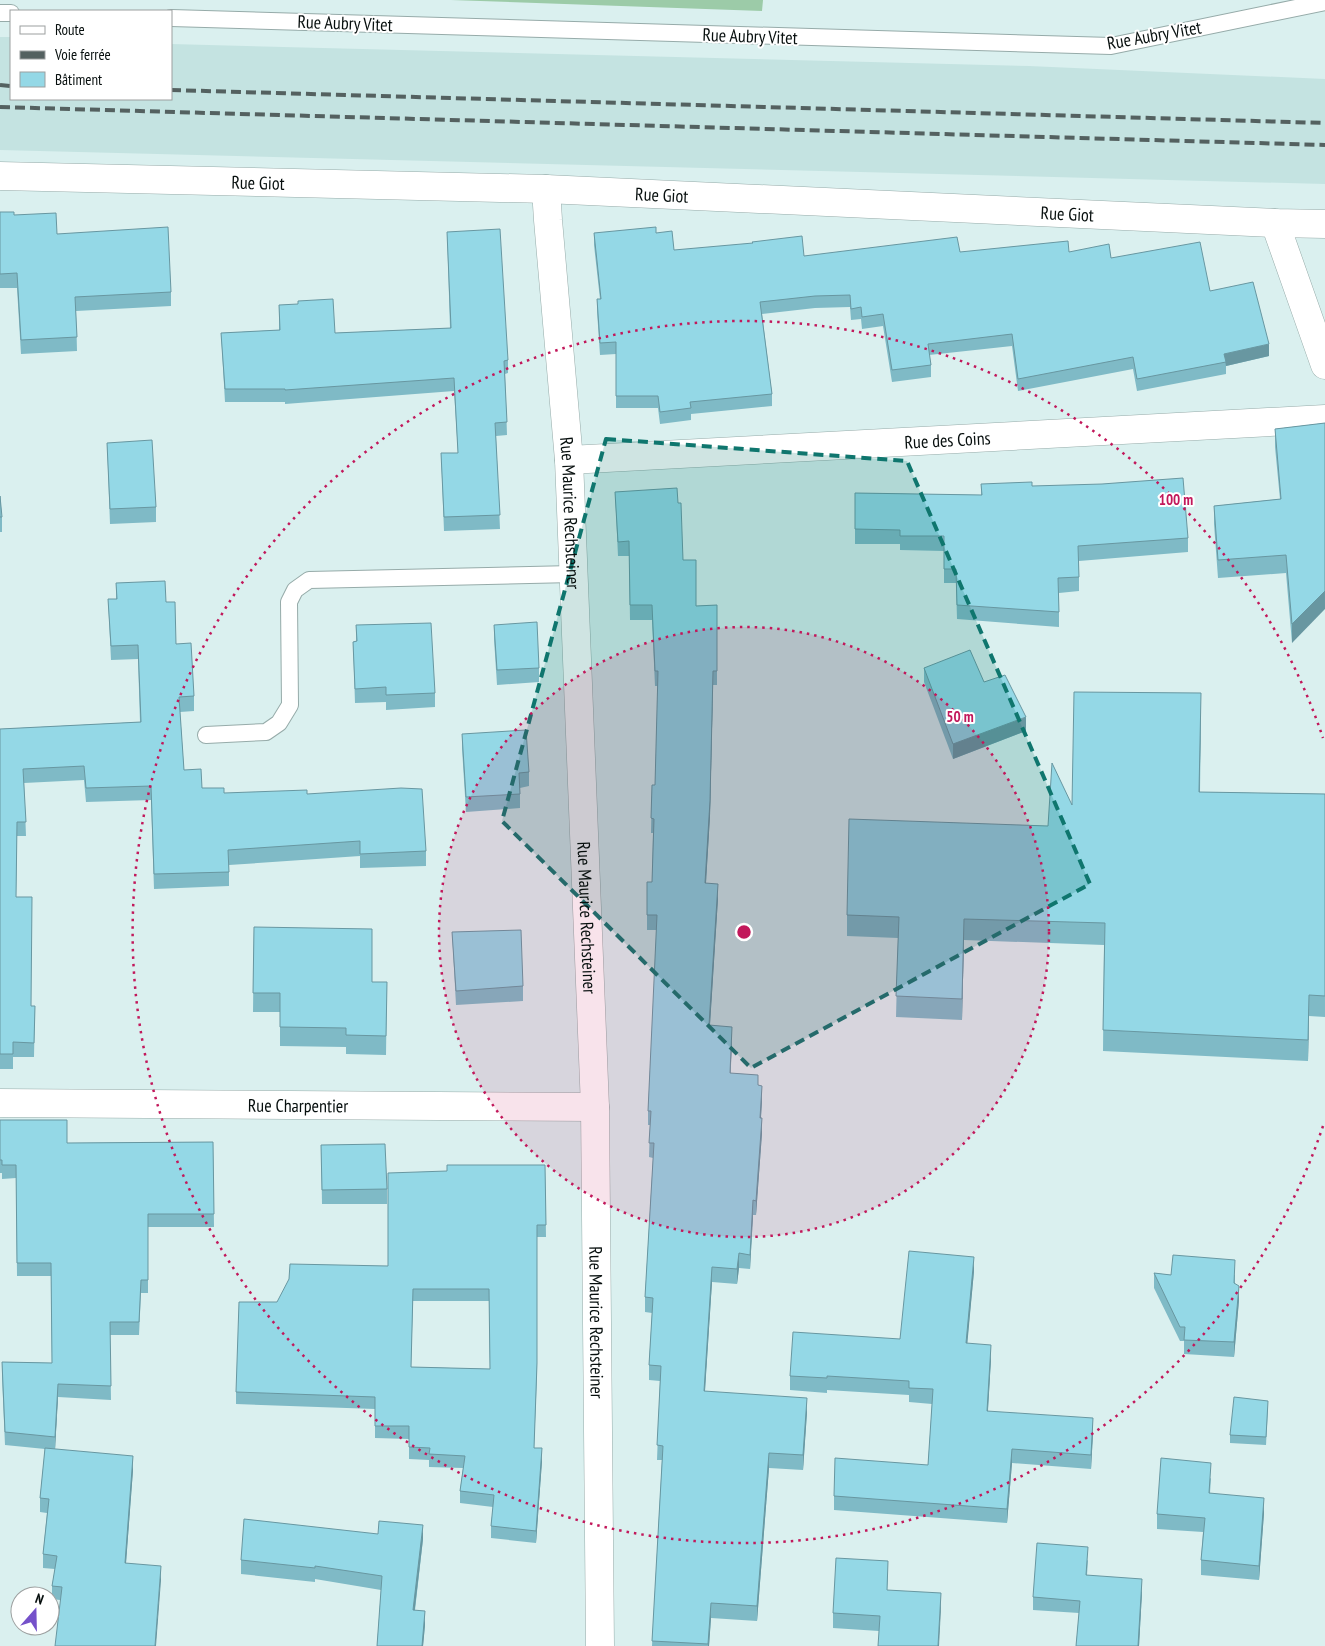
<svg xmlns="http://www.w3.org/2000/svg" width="1325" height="1646" viewBox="0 0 1325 1646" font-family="'PT Sans Narrow',sans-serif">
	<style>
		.built { fill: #c4e3e1 }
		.green { fill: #9ccba8 }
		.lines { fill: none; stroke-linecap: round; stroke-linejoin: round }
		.service-casing { stroke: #96aba9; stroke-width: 18 }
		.minor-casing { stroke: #96aba9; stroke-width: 29 }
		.service { stroke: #fff; stroke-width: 16 }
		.minor { stroke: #fff; stroke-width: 28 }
		.rail { stroke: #546160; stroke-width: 4; stroke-dasharray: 10 5; stroke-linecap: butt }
		.wall { fill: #7fbac6; fill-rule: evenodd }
		.shaded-wall { fill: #6897a1 }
		.building { fill: #94d8e6; stroke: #6897a1; fill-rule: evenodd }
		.marked { fill: #0f766e; fill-opacity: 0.2; stroke: #0f766e; stroke-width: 4; stroke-dasharray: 10 6; stroke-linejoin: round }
		.ring { fill: none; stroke: #c2185b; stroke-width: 2.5; stroke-dasharray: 2.5 5 }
		.labels { text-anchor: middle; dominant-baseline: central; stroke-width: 4; stroke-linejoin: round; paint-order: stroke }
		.street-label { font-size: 18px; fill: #070f0e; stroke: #fff }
		.centre { fill: #c2185b; stroke: #fff; stroke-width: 2.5 }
		.ring-label { font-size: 15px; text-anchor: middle; font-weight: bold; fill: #c2185b; stroke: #fff; stroke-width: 4; stroke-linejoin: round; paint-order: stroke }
	</style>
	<rect width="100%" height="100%" fill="#daf0ef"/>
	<path class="built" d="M0,37H11V99H171V44L1029,66L1325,79V184L0,150Z"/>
	<path class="green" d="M451,0H763L762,11Z"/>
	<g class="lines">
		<defs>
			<g id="service">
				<path d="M0,13H11"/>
				<path d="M171,18L1111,46L1325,2"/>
				<path d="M206,735L266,732L279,723L290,705L289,602L295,590L309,580L573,574"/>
			</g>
			<g id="minor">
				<path id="s1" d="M0,176L546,189L1275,223L1325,224"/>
				<path id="s2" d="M546,189L548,220L569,460L595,1107L600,1646"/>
				<path d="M1275,223L1325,365"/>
				<path id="s3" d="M569,460L1325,419"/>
				<path id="s4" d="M0,1103L595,1107"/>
			</g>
		</defs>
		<use href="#service" class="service-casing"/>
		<use href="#minor" class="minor-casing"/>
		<use href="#service" class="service"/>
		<use href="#minor" class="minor"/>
		<g class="rail">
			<path d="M0,85L11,86"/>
			<path d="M171,90L1325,123"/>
			<path d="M0,107L1325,145"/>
		</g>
	</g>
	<g class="wall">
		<path d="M0,212L14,215L57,234L171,292V306L76,311L77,351L21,354L17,288H0Z"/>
		<path d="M447,232L508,360V373L505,374L507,435L496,436L500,529L444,531L441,453H458L454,391L285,404V402H225L221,333L279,330V305L335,333L450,328Z"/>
		<path d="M594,233H656L674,250L804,256L960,252H1069L1111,258L1210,291L1269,356L1226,366V374L1137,391L1133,369L1018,391L1012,346L929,355L931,365V377L892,382L883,326L862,329L861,319L851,320L850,307L815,308L762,314L772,394V406L691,414V420L660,424L658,408H616V354L600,355L597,311V299H600L594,245Z"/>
		<path d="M1325,423L1292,643L1286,573L1218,578L1214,524V506L1280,499L1275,447V429Z"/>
		<path d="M107,443L156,507V522L110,524Z"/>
		<path d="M981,484L1032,486L1188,538V552L1079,561V591L1059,593V627L957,619L956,583H944V551L900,550V544H855V493L981,495Z"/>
		<path d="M615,492L683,560L696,606L717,605V685H713L710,816L706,883L718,898L710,1025L732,1042L730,1073L758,1085L762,1100L761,1118L762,1133L756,1215H753L750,1269L739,1268L737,1284L712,1282L705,1391L807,1412L803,1470L769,1468L757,1621L711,1618L709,1646H652L662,1460H657L660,1381L649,1380V1365L652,1313L645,1312V1297L653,1158L649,1157L650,1125H648V1111L657,930H647V882H652L653,833H651L652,785H655L658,686H655L652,620H630L629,556H618Z"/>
		<path d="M0,496L2,517V532H0Z"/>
		<path d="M116,583L166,602L176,644L194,696V711L180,712L184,770L202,788L224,793L307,794L426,851V866L360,868V856L229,865V886L154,889L151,800L86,802L84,780L24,783L26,836H17L16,897L31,1006H35L34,1057H13V1069H0V729L140,722L138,659L111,660L108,599H116Z"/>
		<path d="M356,625L435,693V707L386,710V702L355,703L353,642L356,641Z"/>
		<path d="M494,625L539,668V682L497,685L494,639Z"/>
		<path d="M924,668L1026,731L953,759L924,682Z"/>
		<path d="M1201,715L1200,792L1325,794V1017L1309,1016L1308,1061L1103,1051L1104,945L964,940L962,1020L896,1017L898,938L847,936V915L1048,826L1072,805Z"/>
		<path d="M462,734L529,772V786L520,788V808L466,812L462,748Z"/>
		<path d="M254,927L372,982H387L386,1055L346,1054V1047L280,1046V1012H253Z"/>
		<path d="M452,932L523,986V1001L456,1005Z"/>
		<path d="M0,1120L67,1143L213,1142L214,1227H148V1293H141L139,1335H110L111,1400L58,1397L55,1449L133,1470L126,1563L161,1580L60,1600L52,1599V1586L55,1569L43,1568V1554L47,1513L40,1512V1498L45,1449L5,1445L2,1376V1362L52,1363L51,1276H17L16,1178L2,1179V1173H0Z"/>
		<path d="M321,1145L387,1189V1204H322Z"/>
		<path d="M545,1165L546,1237H537V1375L534,1448L542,1461L536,1543L491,1538V1526L493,1507L460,1503V1491L463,1468L429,1467V1460L409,1459V1439L375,1438V1409L236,1404V1392L277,1302L388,1266L447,1171ZM413,1301H489L490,1369L411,1367Z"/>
		<path d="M974,1271L967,1343L991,1359L988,1411L1093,1433L1091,1469L1012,1463L1007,1523L834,1510V1496L928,1465L932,1404L909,1402V1395L827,1390V1393L790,1390V1376L900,1339Z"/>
		<path d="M1154,1273L1171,1275H1235V1284L1239,1300L1234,1357L1184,1354V1341H1180L1154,1288Z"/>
		<path d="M1268,1408L1266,1445L1230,1443V1435Z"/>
		<path d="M1211,1478L1210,1493L1264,1513L1259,1580L1201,1575V1560L1203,1532L1157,1529V1514Z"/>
		<path d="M423,1539L415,1610L425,1625L423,1646H377L381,1590L315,1579V1582L241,1574V1560Z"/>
		<path d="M1088,1560L1087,1575L1142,1592L1139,1646H1076L1079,1613L1033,1610V1597Z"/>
		<path d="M888,1576L887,1590L941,1608L879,1631L833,1628V1613Z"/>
	</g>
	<g class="shaded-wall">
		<path d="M1269,344V356L1226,366L1224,354Z"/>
		<path d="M1325,591V609L1292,643V624Z"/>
		<path d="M713,685L710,816L705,898V883Z"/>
		<path d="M1201,693V715L1199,813V792Z"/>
		<path d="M1026,717V731L953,759V744Z"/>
		<path d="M718,884V898L709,1040V1025Z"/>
		<path d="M964,919V940L962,1020V999Z"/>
		<path d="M1309,995V1016L1308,1061V1040Z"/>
		<path d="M732,1027V1042L730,1088V1073Z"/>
		<path d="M762,1086V1100L760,1133V1118Z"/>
		<path d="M762,1118V1133L756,1215V1201Z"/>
		<path d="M753,1200V1215L750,1269V1255Z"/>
		<path d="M739,1253V1268L737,1284V1269Z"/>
		<path d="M974,1257V1271L966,1358V1343Z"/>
		<path d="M712,1267V1282L704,1405V1391Z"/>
		<path d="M1239,1286V1300L1234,1357V1342Z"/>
		<path d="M991,1345V1359L987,1425V1411Z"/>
		<path d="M58,1384V1397L55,1450V1437Z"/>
		<path d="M807,1398V1412L803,1470V1455Z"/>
		<path d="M1093,1418V1433L1091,1469V1455Z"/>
		<path d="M542,1448V1461L536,1543V1531Z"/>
		<path d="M1012,1449V1463L1007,1523V1509Z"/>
		<path d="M769,1453V1468L757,1621V1606Z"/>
		<path d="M133,1456V1470L125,1576V1563Z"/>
		<path d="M1264,1498V1513L1259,1580V1566Z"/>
		<path d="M423,1525V1539L413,1624V1610Z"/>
		<path d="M161,1566V1580L156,1646H155Z"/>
		<path d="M1142,1579V1592L1139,1646H1138Z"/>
		<path d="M941,1593V1608L939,1646H938Z"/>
		<path d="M711,1603V1618L709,1646H708Z"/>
		<path d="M425,1611V1625L423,1646H422Z"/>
	</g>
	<g class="building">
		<path d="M0,212H14V215L56,213L57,234L168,227L171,292L75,297L77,337L21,340L17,273L0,274Z"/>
		<path d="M656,227V233L672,231L674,250L753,243L752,242L802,236L804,256L957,237L960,252L1068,241L1069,252L1109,244L1111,258L1200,242L1210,291L1253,282L1269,344L1224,354L1226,362L1137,379L1133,357L1018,379L1012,334L928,344L931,365L892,370L883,314L862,317L861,307L851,309L850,295L815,296L760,302L772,394L690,402L691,408L660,412L658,396H616V342L600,343L597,299H601L594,233Z"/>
		<path d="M500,229L508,360L504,361L507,422L495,423L500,515L444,517L441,453H458L454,378L285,390V389H225L221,333L280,330L279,305L298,304V301L333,299L335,333L451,328L447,232Z"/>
		<path d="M1325,423V591L1292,624L1286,555L1218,560L1214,506L1281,499L1275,429Z"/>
		<path d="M152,440L156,507L110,509L107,443Z"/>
		<path d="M1183,478L1188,538L1078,546L1079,577L1058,578L1059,612L957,605L956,569H944V536H900V530L855,529V493L982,495L981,484L1032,482V486L1102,484Z"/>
		<path d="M677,488L678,503H681L683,560H696V606L717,605V671H713L710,801L705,883L718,884L709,1025L732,1027L730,1073L758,1075V1085L762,1086L760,1118H762L756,1201L753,1200L750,1255L739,1253L737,1269L712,1267L704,1391L807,1398L803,1455L769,1453L757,1606L711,1603L708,1644L652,1641L663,1446L657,1445L661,1366L649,1365L653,1298L645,1297L654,1143H649L651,1111H648L657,915H647V882H652L654,819L651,818L652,785H655L658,671H655L652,605H630L629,541L618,542L615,492Z"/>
		<path d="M0,496L2,517H0Z"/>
		<path d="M165,581L166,602H175L176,644L191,643L194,696L179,697L184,770L201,769L202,788H224V793L307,790V794L401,788L422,789L426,851L360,854V841L228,850L229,872L154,874L151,786L86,788L84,766L23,769L26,822H17L16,897H32L31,1006H35L34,1043L13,1042V1054H0V729L141,722L138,645L111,646L108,599H117L116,583Z"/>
		<path d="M537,622L539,668L497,670L494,625Z"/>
		<path d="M431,623L435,693L386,695V687L355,689L353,642L357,641L356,625Z"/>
		<path d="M970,650L984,682L1005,675L1026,717L953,744L924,668Z"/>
		<path d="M1074,692L1201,693L1199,792L1325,794V996L1309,995L1308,1040L1103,1030L1105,923L964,919L962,999L896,996L899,917L847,915L849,819L1048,826L1052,763L1072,805Z"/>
		<path d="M526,730L529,772L519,773L520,794L466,797L462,734Z"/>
		<path d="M254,927L372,929V982H387L386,1036L346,1035V1028L280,1027V993H253Z"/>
		<path d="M521,930L523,986L456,991L452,932Z"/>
		<path d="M0,1120H67V1143L213,1142L214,1214H148V1280H141L139,1322H110L111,1386L58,1384L55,1437L5,1432L2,1362L52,1363L51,1263H17L16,1165H2V1160H0Z"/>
		<path d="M385,1144L387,1189L322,1190L321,1145Z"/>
		<path d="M447,1165H545L546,1225H537V1363L534,1448H542L536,1531L491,1526L494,1495L460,1491L465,1456L429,1454L430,1448L409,1447V1426H375V1397L236,1392L239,1302H277L289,1279L290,1264L388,1266V1173L447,1171ZM413,1289H489L490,1369L411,1367Z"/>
		<path d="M909,1251L974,1257L966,1343L991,1345L987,1411L1093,1418L1091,1455L1012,1449L1007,1509L834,1496L835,1458L928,1465L933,1389L909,1388V1381L827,1376V1378L790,1376L793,1332L900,1339Z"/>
		<path d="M1173,1255L1235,1260L1234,1283L1239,1286L1234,1342L1184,1340L1185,1327H1180L1154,1273L1171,1275Z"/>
		<path d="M1234,1397L1268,1401L1266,1437L1230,1435Z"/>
		<path d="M45,1448L133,1456L125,1563L161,1566L155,1646H55L62,1587L52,1586L57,1556L43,1554L49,1499L40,1498Z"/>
		<path d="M1161,1458L1211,1463L1209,1493L1264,1498L1259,1566L1201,1560L1205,1518L1157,1514Z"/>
		<path d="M244,1519L378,1534L379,1521L423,1525L413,1610L425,1611L422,1646H377L382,1576L315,1566V1568L241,1560Z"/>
		<path d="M1037,1543L1088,1547L1086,1575L1142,1579L1138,1646H1076L1080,1601L1033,1597Z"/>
		<path d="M836,1558L888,1561L887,1590L941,1593L938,1646H878L880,1616L833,1613Z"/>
	</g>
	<path class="marked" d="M606,439L907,461L1090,884L751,1068L502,821Z"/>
	<circle cx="744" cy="932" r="305" fill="#c2185b" fill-opacity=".12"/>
	<g class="ring">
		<circle cx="744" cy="932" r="305"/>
		<path d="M1323 1126A611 611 0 1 1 1323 738"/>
	</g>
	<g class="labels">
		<g class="street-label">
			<text transform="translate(345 23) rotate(2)">Rue Aubry Vitet</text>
			<text transform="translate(1154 35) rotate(-10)">Rue Aubry Vitet</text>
			<text transform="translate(750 36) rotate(2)">Rue Aubry Vitet</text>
			<text stroke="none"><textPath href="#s1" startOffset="258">Rue Giot</textPath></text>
			<text stroke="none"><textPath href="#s1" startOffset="662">Rue Giot</textPath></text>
			<text stroke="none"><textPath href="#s1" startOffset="1068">Rue Giot</textPath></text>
			<text stroke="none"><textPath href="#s3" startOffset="379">Rue des Coins</textPath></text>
			<text stroke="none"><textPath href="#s2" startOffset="325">Rue Maurice Rechsteiner</textPath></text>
			<text stroke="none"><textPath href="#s2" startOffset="730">Rue Maurice Rechsteiner</textPath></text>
			<text stroke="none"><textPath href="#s4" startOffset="298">Rue Charpentier</textPath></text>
			<text stroke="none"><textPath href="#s2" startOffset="1135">Rue Maurice Rechsteiner</textPath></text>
		</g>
	</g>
	<circle cx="744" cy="932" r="8" class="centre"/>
	<g class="ring-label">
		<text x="1176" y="505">100 m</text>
		<text x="960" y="722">50 m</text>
	</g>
	<rect x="10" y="10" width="162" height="90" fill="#ffffff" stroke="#9c9f9f"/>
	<rect x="20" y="26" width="25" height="8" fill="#ffffff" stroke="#9c9f9f"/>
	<text x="55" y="35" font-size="15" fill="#070f0e">Route</text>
	<rect x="20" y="51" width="25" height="8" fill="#546160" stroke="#9c9f9f"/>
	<text x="55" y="60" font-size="15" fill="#070f0e">Voie ferrée</text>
	<rect x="20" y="72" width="25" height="15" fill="#94d8e6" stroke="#9c9f9f"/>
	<text x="55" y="85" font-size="15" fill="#070f0e">Bâtiment</text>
	<g transform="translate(35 1611) rotate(20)"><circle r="24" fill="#ffffff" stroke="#9c9f9f"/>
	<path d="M0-4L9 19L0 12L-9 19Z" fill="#7551ca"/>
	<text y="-8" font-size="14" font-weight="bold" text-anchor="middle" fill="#070f0e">N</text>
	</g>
</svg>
